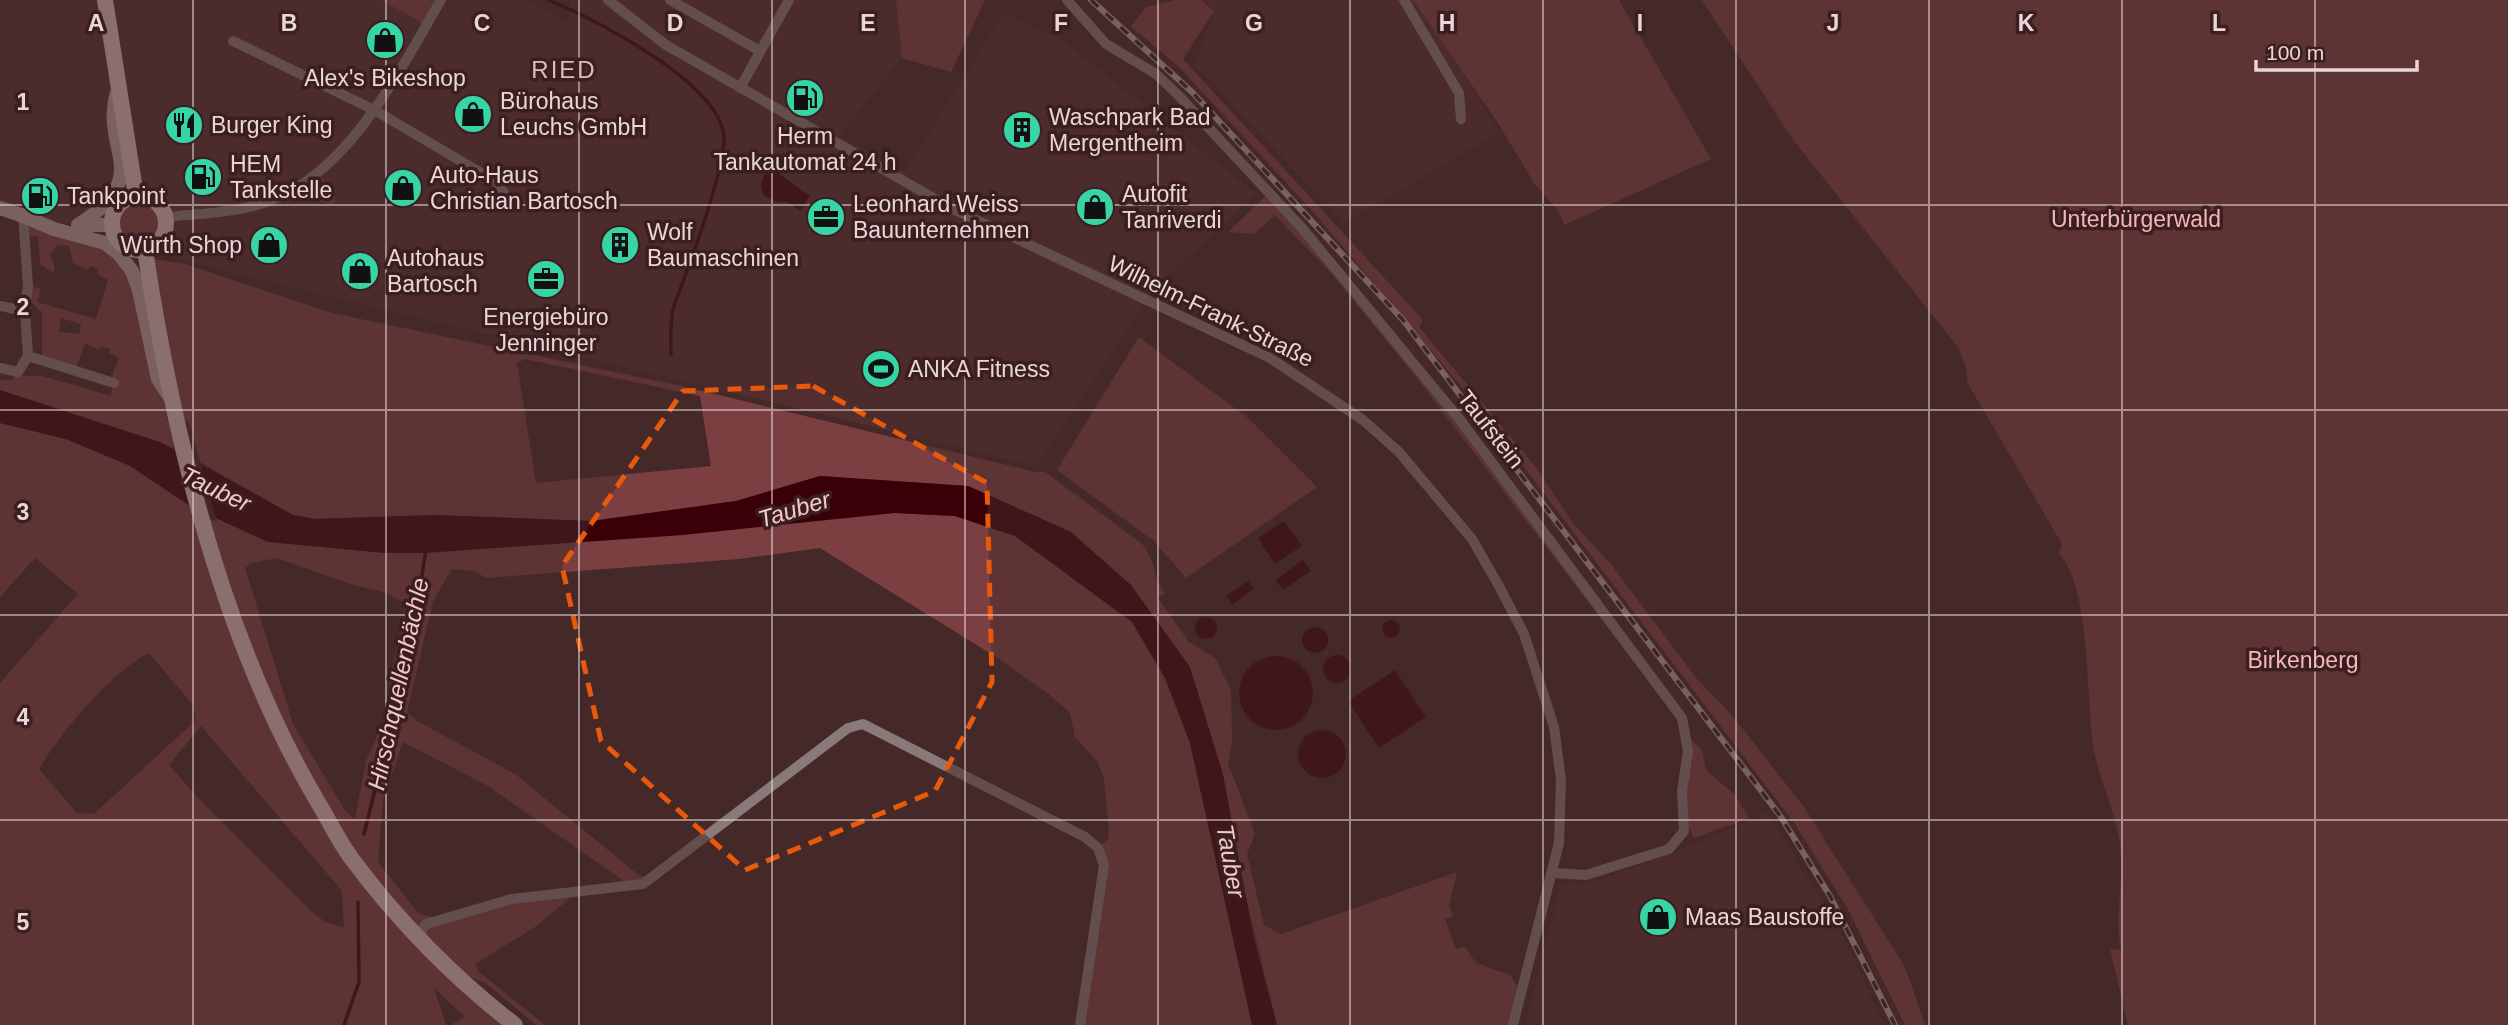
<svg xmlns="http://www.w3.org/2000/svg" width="2508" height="1025" viewBox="0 0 2508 1025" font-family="Helvetica,sans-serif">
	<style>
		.built { fill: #522e2f }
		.green { fill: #7c3f41; fill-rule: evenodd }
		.water { fill: #390008 }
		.pier { fill: #452929 }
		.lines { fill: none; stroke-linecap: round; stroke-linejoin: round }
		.stream { stroke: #390008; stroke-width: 3.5 }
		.street { stroke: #897979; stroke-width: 10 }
		.secondary { stroke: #bba2a1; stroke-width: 14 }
		.primary { stroke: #e1c0c0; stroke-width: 16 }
		.rail-casing { stroke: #bba5a5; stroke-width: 6 }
		.rail { stroke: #3b1f20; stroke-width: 3.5; stroke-dasharray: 10; stroke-linecap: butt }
		.marked { fill: none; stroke: #e8590c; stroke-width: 5; stroke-dasharray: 14 9; stroke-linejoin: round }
		.grid { fill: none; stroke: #ead6d6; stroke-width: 2; stroke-opacity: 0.55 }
		.labels { text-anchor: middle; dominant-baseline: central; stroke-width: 7; stroke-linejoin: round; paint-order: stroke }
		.poi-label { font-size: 23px; fill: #ead6d6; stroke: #3b1f20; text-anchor: start }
		.park-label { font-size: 23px; fill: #f5b6b7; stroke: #3b1f20 }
		.street-label { font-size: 23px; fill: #ead6d6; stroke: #3b1f20 }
		.neighbourhood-label { font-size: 24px; letter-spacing: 2px; fill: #e1bbbb; stroke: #3b1f20 }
		.water-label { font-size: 24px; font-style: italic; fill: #f3c8c8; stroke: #3b1f20 }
		.grid-label { font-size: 23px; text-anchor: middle; font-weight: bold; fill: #ead6d6; stroke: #3b1f20; stroke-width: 7; stroke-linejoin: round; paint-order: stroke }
	</style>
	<rect width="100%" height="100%" fill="#452929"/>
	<g class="built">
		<path d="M0,0H528L569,23L570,0H896L902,58L839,136L905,172L1004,13L1063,41L1256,194L1153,290L1037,466L167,257L134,253L121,246L111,225L47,223L0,208Z"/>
		<path d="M1201,0H1417L1499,132L1345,223L1195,65L1214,11Z"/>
		<path d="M1767,813L1841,933L1884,1025H1525L1562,883L1585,885L1668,855Z"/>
	</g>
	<g class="green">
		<path d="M381,0H441L423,31L420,21Z"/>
		<path d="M896,0H985L951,72L902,58Z"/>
		<path d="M1176,0H1201L1214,11L1183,59L1423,320L1419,327L1535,466L1573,523L1610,563L1697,679L1731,714L1804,807L1905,967L1925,1025H1905L1849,911L1795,824L1477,405L1316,215L1180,68L1131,26L1146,7Z"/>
		<path d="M1413,0H1619L1711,159L1564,225L1559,212L1534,183L1498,123Z"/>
		<path d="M1702,0H2508V1025H2128L2110,949L2121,950C2115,917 2123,887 2121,854C2119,818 2101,786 2094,751C2086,703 2091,586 2059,554L2062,544L1967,382V370L1958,347L1794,141Z"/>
		<path d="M315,173L335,188V205L318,201L303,182Z"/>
		<path d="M1269,193L1461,421L1682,718L1686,735L1702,750L1706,770L1735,795L1749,818L1694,838L1683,812L1678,779L1684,749L1677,718L1416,377L1331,273L1275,215L1254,234L1228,232Z"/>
		<circle cx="139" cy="223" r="27"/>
		<path d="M23,216L105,243L139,290L174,448L0,390V380H12L15,376H42L111,396L113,373L119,358L109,353L110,349L102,346L99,350L85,343L75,371L42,360V313L27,298L28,285L41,289L37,302L96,319L108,280L97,274L99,270L90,266L88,270L73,263L69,246L57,245L50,255L55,268L53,273L40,264L38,236H23ZM61,318L81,324L80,334L59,332Z"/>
		<path d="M147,258L185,264L332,313L682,386L1035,472H1045L1142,544C1157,563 1152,578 1165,593L1158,598L1189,642L1215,658L1231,691L1232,743L1228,763L1255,834L1247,854L1264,925L1281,934L1457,872L1449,906L1453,916L1445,919L1456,949L1465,947L1476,963L1510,975L1521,992L1513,1025H1277L1190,667L1071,532L968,486L820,476L736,501L592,521L435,515L315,519L293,515L200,462L189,422L176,416ZM525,359L700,396L711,466L536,483L517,363Z"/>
		<path d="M1139,337L1248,418L1317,487L1186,578L1154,541L1057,470Z"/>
		<path d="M0,423L66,439L130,466L190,506L268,542L895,513L955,516L1015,536L1132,622L1165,678L1190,743L1252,1025H1080L1100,886L1098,848L1108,839L1109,832L1104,778L1097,761L1075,737L1070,713L1049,694L996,657L820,548L739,559L486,578L475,571L452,569L433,601L407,712L417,721L515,774L636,873L651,880L631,886L488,786L403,742L383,800L378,862L418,913C446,925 481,906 509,900C531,895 554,895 576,893L535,927L475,964L478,971L545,1025H536L487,984L455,971L515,1025H451L465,1017L434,988L446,1025H0V683L78,594L35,558L0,597ZM277,558L353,585L387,593L408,605L390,677L386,716L366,761L355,819L346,812L293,724L245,568L252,563ZM149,653L193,705L196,720L94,814L77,813L39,769C60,733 112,671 149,653ZM201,726L342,891L344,927L327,923L313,913L201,801L169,765Z"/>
	</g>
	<g class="water">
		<path d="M775,171L810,196L800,211L787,202H776L763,195L761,183L765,174Z"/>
		<path d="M0,390L160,442L293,515L315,519L435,515L592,521L736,501L820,476L968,486L1071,532L1131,585L1190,667L1223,774L1254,940L1277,1025H1252L1190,743L1165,678L1132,622L1015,536L955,516L895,513L683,535L426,553H384L268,542L190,506L130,466L66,439L0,423Z"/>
		<path d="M1284,521L1302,546L1275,564L1258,538Z"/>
		<path d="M1303,560L1311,571L1283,590L1275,580Z"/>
		<path d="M1248,581L1254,589L1232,605L1226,596Z"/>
		<circle cx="1206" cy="628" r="11"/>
		<circle cx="1391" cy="629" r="9"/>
		<circle cx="1315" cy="640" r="13"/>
		<circle cx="1337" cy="669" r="14"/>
		<circle cx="1276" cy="693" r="37"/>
		<path d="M1395,670L1426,717L1379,748L1348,701Z"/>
		<circle cx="1322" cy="754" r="24"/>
	</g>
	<path class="pier" d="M173,444L199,458L217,522L191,511Z"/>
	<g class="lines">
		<g class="stream">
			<path d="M549,0C593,19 729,86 724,143C720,179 698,241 685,276C681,289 673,303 672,316C670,328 671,341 671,354"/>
			<path d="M364,834L412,641L426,549"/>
			<path d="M344,1025L359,982L358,902"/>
		</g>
		<g class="street">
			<path d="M608,0L666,45L951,208L1270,358L1363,420L1399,452L1472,539L1499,586L1524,634L1554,727L1561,780L1559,843L1513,1025"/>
			<path d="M670,0L760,51"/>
			<path d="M1067,0L1106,44L1156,74L1177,94L1302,228L1461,421L1682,718L1688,751L1682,792L1684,831L1669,849L1586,875L1553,873"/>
			<path d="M1404,0L1459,93L1461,119"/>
			<path d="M233,41L376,111L498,183L512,206"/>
			<path d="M740,88L789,0"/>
			<path d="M23,216L28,285L25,311L28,356"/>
			<path d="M166,217C203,213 246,213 281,196C354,163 402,66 441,0"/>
			<path d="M0,306L25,311"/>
			<path d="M0,368L18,372L28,356L114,383"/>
			<path d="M418,936L426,924L512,899L643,884L848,728L863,724L1085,837L1098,848L1104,865L1080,1025"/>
		</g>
		<g class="secondary">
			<path d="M0,208L30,218"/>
			<path d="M23,216L54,229L105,243L119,254L132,271L139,290L158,379L171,399"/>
			<path d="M78,225C158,173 98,152 118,89"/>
			<path d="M78,225H111"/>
		</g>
		<g class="primary">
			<path d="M105,0L136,196"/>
			<circle cx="139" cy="223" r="27"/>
			<path d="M145,250C173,436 222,641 319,804C330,822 339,842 352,859C397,920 455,979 515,1025"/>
		</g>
		<defs>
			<path id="rail" d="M1091,0L1192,92L1403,320L1781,817L1830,896L1895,1025"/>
		</defs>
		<use href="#rail" class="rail-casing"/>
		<use href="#rail" class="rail"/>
	</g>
	<path d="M0 0H2508V1025H0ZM813,386L987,483L992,682L935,791L745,870L601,741L562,566L683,391Z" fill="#452929" fill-opacity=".55" fill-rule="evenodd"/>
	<path class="marked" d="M813,386L987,483L992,682L935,791L745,870L601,741L562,566L683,391Z"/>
	<path class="grid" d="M193,0V1025M386,0V1025M579,0V1025M772,0V1025M965,0V1025M1158,0V1025M1350,0V1025M1543,0V1025M1736,0V1025M1929,0V1025M2122,0V1025M2315,0V1025M0,205H2508M0,410H2508M0,615H2508M0,820H2508"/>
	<defs>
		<symbol id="shop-disc" viewBox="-11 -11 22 22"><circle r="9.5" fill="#37d4a6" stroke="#3b1f20"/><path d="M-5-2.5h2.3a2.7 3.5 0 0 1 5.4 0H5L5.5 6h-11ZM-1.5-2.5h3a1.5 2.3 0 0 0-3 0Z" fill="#111"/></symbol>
		<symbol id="fuel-disc" viewBox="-11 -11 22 22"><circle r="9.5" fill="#37d4a6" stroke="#3b1f20"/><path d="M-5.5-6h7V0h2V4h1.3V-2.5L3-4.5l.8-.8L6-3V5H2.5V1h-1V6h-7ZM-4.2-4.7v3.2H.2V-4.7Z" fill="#111"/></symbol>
		<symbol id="restaurant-disc" viewBox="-11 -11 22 22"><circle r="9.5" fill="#37d4a6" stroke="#3b1f20"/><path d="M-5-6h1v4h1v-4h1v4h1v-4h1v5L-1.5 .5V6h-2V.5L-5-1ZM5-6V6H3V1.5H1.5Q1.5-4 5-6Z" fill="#111"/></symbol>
		<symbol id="building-disc" viewBox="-11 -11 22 22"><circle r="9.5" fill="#37d4a6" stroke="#3b1f20"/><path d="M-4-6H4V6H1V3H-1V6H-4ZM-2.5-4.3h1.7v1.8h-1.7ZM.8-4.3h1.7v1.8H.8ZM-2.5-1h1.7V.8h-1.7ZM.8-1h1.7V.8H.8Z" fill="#111"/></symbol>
		<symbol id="office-disc" viewBox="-11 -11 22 22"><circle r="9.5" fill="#37d4a6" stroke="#3b1f20"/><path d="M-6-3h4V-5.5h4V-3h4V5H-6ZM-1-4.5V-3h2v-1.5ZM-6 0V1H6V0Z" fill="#111"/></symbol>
		<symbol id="stadium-disc" viewBox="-11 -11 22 22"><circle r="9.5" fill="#37d4a6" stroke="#3b1f20"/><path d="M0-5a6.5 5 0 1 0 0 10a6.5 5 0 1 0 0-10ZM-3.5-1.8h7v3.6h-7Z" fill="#111"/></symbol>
	</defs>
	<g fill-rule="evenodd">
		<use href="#shop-disc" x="363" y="18" width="44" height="44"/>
		<use href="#fuel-disc" x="783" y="76" width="44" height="44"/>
		<use href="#shop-disc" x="451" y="92" width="44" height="44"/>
		<use href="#restaurant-disc" x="162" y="103" width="44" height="44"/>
		<use href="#building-disc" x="1000" y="108" width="44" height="44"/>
		<use href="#fuel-disc" x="181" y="155" width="44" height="44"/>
		<use href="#shop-disc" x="381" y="166" width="44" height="44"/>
		<use href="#fuel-disc" x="18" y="174" width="44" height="44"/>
		<use href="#shop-disc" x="1073" y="185" width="44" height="44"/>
		<use href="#office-disc" x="804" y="195" width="44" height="44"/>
		<use href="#shop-disc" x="247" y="223" width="44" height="44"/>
		<use href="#building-disc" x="598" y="223" width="44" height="44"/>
		<use href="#shop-disc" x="338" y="249" width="44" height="44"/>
		<use href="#office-disc" x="524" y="257" width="44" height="44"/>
		<use href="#stadium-disc" x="859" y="347" width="44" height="44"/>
		<use href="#shop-disc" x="1636" y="895" width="44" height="44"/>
	</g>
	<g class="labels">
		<g class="poi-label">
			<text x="385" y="78" text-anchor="middle">Alex's Bikeshop</text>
			<text x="500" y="101">Bürohaus<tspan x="500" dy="26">Leuchs GmbH</tspan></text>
			<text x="1049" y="117">Waschpark Bad<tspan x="1049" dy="26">Mergentheim</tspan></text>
			<text x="211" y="125">Burger King</text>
			<text x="805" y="136" text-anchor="middle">Herm<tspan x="805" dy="26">Tankautomat 24 h</tspan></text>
			<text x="230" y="164">HEM<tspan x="230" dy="26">Tankstelle</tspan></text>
			<text x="430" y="175">Auto-Haus<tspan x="430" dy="26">Christian Bartosch</tspan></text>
			<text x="1122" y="194">Autofit<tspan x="1122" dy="26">Tanriverdi</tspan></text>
			<text x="67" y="196">Tankpoint</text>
			<text x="853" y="204">Leonhard Weiss<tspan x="853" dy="26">Bauunternehmen</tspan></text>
			<text x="647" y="232">Wolf<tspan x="647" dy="26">Baumaschinen</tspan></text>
			<text x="242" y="245" text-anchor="end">Würth Shop</text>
			<text x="387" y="258">Autohaus<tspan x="387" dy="26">Bartosch</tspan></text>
			<text x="546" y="317" text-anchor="middle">Energiebüro<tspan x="546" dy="26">Jenninger</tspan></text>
			<text x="908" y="369">ANKA Fitness</text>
			<text x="1685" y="917">Maas Baustoffe</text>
		</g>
		<g class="park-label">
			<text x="2136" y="219">Unterbürgerwald</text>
			<text x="2303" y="660">Birkenberg</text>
		</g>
		<g class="street-label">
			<text transform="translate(1211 311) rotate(26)">Wilhelm-Frank-Straße</text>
			<text transform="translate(1491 429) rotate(52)">Taufstein</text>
		</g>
		<g class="neighbourhood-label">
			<text x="564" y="69">RIED</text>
		</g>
		<g class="water-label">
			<text transform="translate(216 489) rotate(25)">Tauber</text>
			<text transform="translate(794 509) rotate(-17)">Tauber</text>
			<text transform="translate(398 684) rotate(-78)">Hirschquellenbächle</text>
			<text transform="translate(1231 861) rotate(80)">Tauber</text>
		</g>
	</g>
	<g class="grid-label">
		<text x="96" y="31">A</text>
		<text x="289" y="31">B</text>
		<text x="482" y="31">C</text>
		<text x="675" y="31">D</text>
		<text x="868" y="31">E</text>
		<text x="1061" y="31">F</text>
		<text x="1254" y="31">G</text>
		<text x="1447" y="31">H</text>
		<text x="1640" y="31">I</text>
		<text x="1833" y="31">J</text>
		<text x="2026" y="31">K</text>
		<text x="2219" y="31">L</text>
		<text x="23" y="110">1</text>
		<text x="23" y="315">2</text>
		<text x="23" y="520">3</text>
		<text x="23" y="725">4</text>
		<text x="23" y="930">5</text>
	</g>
	<path d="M2256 60v10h161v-10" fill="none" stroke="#ead6d6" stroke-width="3.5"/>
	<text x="2266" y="60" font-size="21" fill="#ead6d6" stroke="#3b1f20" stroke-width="5" paint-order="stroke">100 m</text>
</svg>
